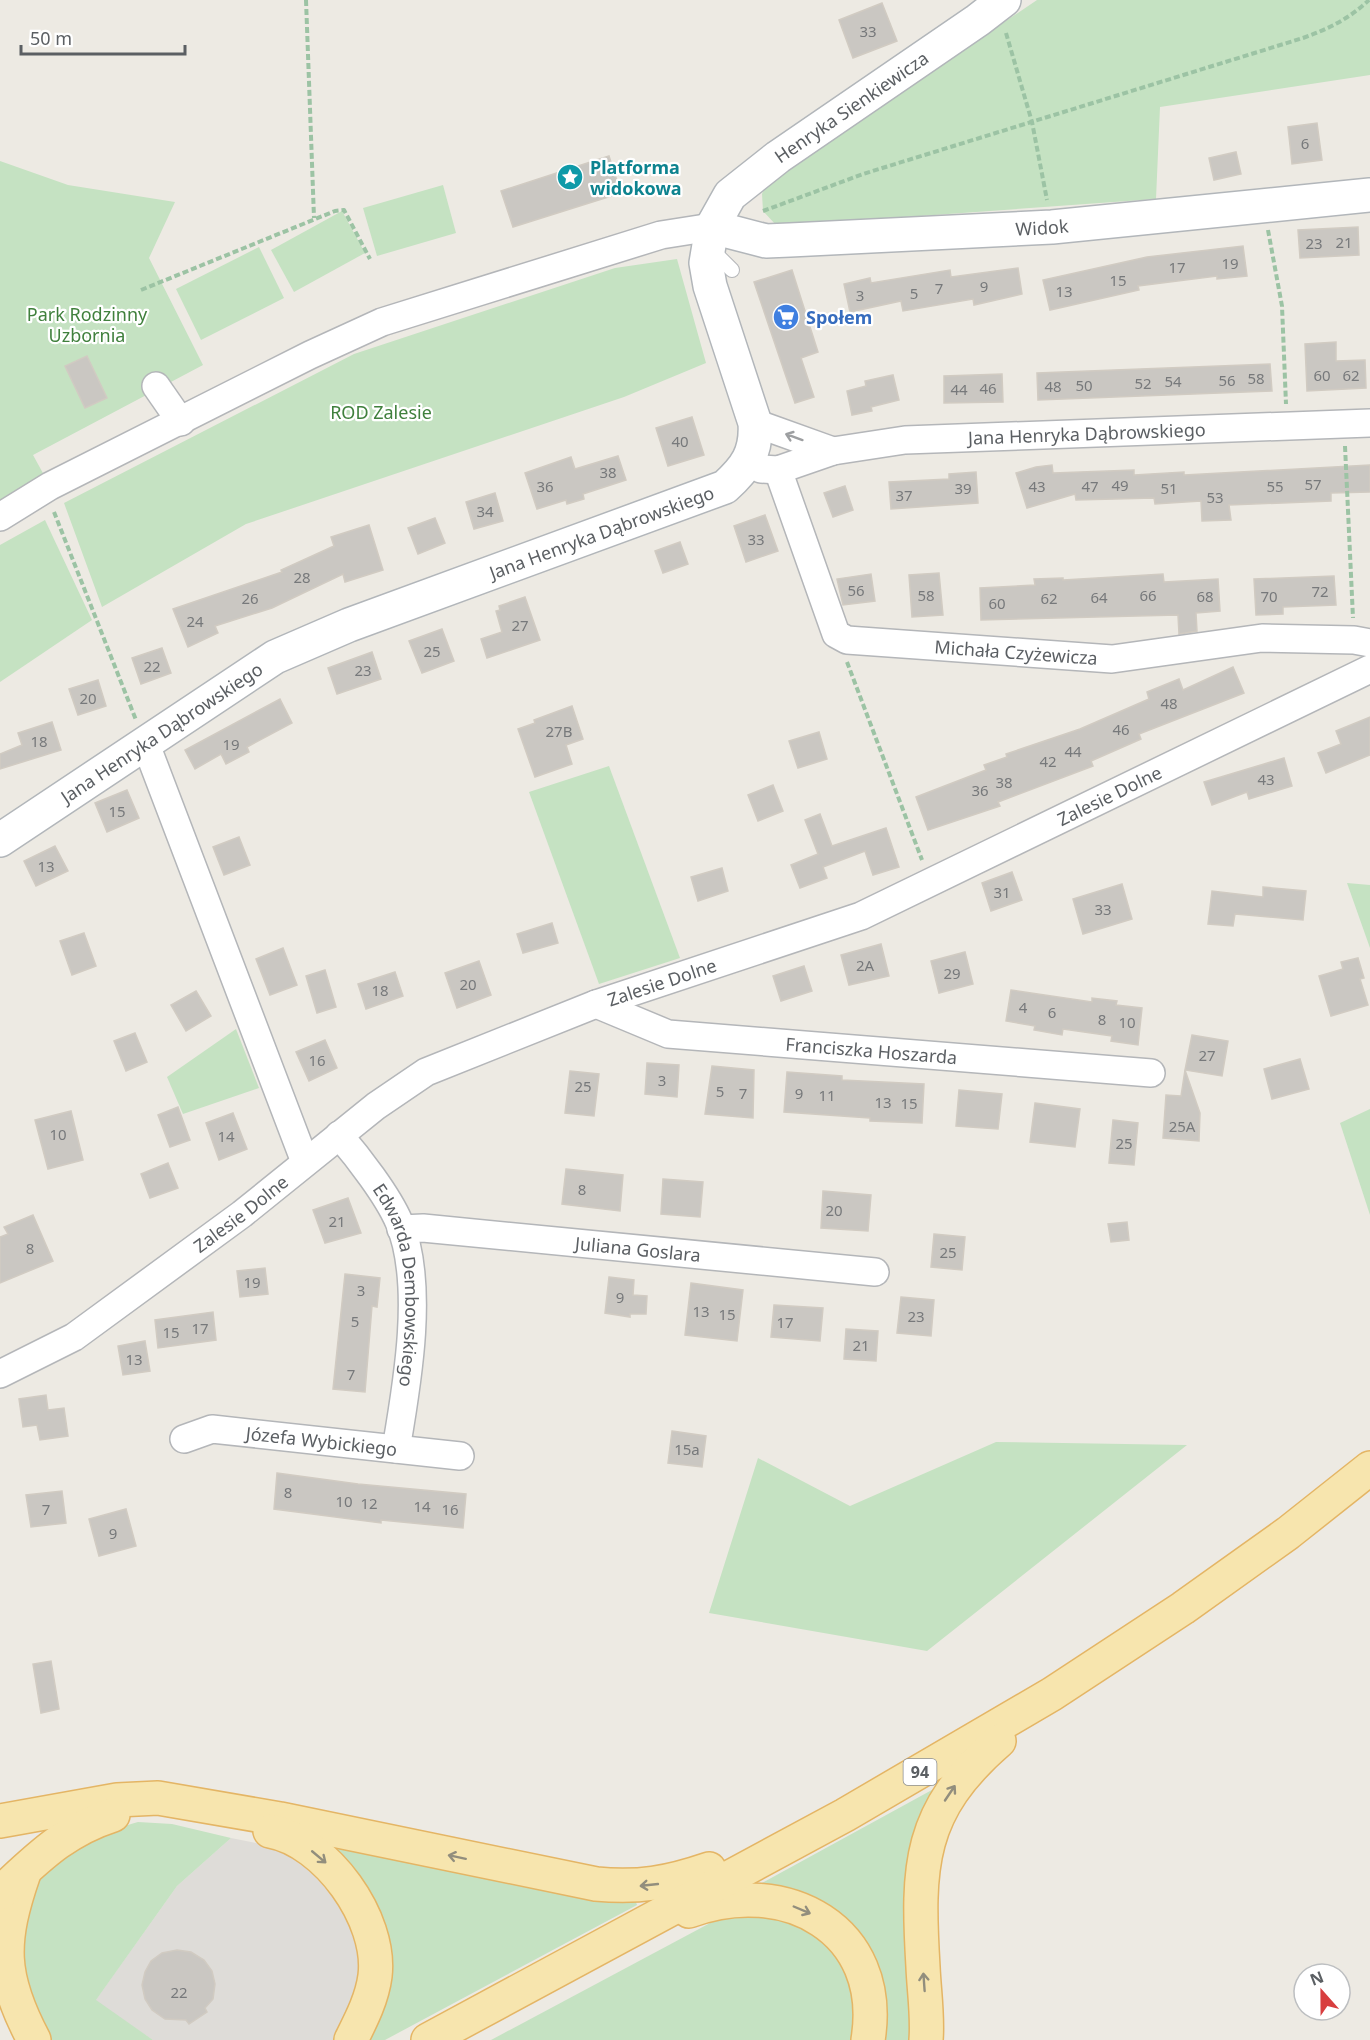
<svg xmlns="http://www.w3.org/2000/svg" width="1370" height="2040" viewBox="0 0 1370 2040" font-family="'Noto Sans',sans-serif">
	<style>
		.industrial { fill: #dedcd8 }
		.green { fill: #c5e2c2 }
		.building { fill: #cac7c2; stroke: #d1cbc2; stroke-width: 1.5 }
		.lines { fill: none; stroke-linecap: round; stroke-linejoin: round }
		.lane-casing { stroke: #b4b6b9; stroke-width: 16 }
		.street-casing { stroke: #b4b6b9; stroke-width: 30 }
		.secondary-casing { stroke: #b2b6ba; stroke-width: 36 }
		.primary-casing { stroke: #e4b565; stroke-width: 36 }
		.path { stroke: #9cc3a4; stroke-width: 4; stroke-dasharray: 6 3; stroke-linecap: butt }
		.lane { stroke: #fff; stroke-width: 14 }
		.street { stroke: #fff; stroke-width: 27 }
		.secondary { stroke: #fff; stroke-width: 33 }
		.primary { stroke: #f7e5ae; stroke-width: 33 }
		.oneway { stroke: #9d9fa1 }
		.oneway2 { stroke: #928e7d }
		.labels { text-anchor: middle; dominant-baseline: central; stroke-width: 4.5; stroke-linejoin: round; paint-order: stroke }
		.number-label { font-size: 15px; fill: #77797b }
		.shield { fill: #fff; stroke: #8c8f92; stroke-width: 1.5 }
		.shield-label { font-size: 16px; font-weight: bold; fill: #5b5f63 }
		.street-label { font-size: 18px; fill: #5b5f63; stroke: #fff }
		.culture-label { font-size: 18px; font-weight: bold; fill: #0d838f; stroke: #fff; text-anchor: start }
		.park-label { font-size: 18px; fill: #40803d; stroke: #fff }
		.shop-label { font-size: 18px; font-weight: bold; fill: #366cbe; stroke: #fff; text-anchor: start }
	</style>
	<rect width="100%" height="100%" fill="#edeae3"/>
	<path class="industrial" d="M231,1838L287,1849L312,1867L352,1923L363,1954L362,1986L336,2040H153L95,2001L177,1886Z"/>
	<g class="green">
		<path d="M1037,0H1370V75L1160,107L1156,199L795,225H776L763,211L762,194L767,182Z"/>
		<path d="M0,161L68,185L175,202L149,258L203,365L33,455L50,486L0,516Z"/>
		<path d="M443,185L456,233L377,256L363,208Z"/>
		<path d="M342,211L365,253L294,292L271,250Z"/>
		<path d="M259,247L284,298L201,340L176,289Z"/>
		<path d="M677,259L706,363L624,397L246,524L102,607L64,503L354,354L615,268Z"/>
		<path d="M45,520L92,620L0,682V545Z"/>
		<path d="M609,766L680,958L599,984L529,792Z"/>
		<path d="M1347,883L1370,885V948Z"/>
		<path d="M236,1029L259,1088L183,1114L167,1077Z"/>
		<path d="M1370,1109V1215L1340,1123Z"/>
		<path d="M996,1442L1187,1445L927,1651L709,1613L758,1458L850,1506Z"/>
		<path d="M941,1785L916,2040H884L885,2004L879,1975L760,1884Z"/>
		<path d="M138,1822L172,1824L231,1838L177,1886L96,2000L153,2040H52C14,1993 6,1914 49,1867C69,1845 111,1830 138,1822Z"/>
		<path d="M337,1848L592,1896L635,1899L637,1905L385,2040H364L378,2019L332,1856Z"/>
		<path d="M763,1913L792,1920L825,1940L854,1980L862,2040H491L727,1914Z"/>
	</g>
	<g class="building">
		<path d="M882,3L897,41L853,58L839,20Z"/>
		<path d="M1317,123L1322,160L1292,164L1288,127Z"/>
		<path d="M1236,152L1241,174L1214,180L1209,158Z"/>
		<path d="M609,156L621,193L513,227L501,191Z"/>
		<path d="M1358,227L1359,255L1300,258L1298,230Z"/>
		<path d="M1243,246L1247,276L1217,279V276L1138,286L1139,290L1050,310L1043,280L1147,257Z"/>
		<path d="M1018,268L1022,294L974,305L973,299L903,311L901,301L850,312L844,284L870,278L871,283L950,270L951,277Z"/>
		<path d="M792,270L818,352L801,358L814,397L795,403L754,282Z"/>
		<path d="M1336,342V361L1365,360L1366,388L1307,391L1305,344Z"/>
		<path d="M87,356L107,398L85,408L65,366Z"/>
		<path d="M1270,364L1272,391L1038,400L1037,373Z"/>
		<path d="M1002,374L1003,402L944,403V376Z"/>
		<path d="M893,375L899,400L871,407L872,411L852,415L847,391L866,386L865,381Z"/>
		<path d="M692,417L704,455L668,466L656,428Z"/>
		<path d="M618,456L626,480L583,494L584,499L567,504L566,500L537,509L525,473L571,457L575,469Z"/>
		<path d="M1052,465L1053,473L1134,470V475L1184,472V475L1370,465V492L1331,493V501L1229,505L1231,520L1202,521L1201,501L1155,504L1154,498L1076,500L1075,494L1027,508L1016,473L1036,467Z"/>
		<path d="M976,472L978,503L891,509L889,482L949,479V474Z"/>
		<path d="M845,486L853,510L833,517L824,493Z"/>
		<path d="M495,493L503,521L474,529L466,502Z"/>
		<path d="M765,515L778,551L746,562L734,526Z"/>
		<path d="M435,518L445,543L418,554L408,528Z"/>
		<path d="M369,525L383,570L345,582L343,574L272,608L215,626L218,633L188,647L173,609L282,572L281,570L334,546L331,537Z"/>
		<path d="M680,542L688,564L663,573L655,551Z"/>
		<path d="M939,573L943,615L912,617L909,575Z"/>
		<path d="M871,574L875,601L843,605L837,579Z"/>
		<path d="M1163,574L1164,582L1218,579L1220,611L1196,613L1197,631L1179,634L1178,615L981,620L980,588L1035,585L1034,579L1063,578V580Z"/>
		<path d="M1334,576L1336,605L1283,607V614L1256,615L1254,579Z"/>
		<path d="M525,597L540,640L487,658L481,639L502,632L496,611L500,610L499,606Z"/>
		<path d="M442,629L454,661L422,673L409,641Z"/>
		<path d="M162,648L171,673L141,684L132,658Z"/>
		<path d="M372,652L381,679L337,694L328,668Z"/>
		<path d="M1233,667L1244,693L1139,734L1141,739L1091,761L1093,766L998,802L1000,806L928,830L916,797L986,770L984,765L1007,757L1006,754L1080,729L1149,699L1147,692L1179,679L1183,690Z"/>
		<path d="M98,680L106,706L78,715L69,689Z"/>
		<path d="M280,699L292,723L247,747L249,752L226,764L221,754L195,769L185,750Z"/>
		<path d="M572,706L583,739L566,745L572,764L535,777L518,729L535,723L534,720Z"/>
		<path d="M1370,717V755L1326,773L1318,753L1341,744L1336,731Z"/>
		<path d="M52,722L61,750L0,769V754L22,745L18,733Z"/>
		<path d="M819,732L827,759L798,768L789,741Z"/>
		<path d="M1284,758L1292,786L1249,799L1247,792L1212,805L1204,782Z"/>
		<path d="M773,785L783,811L758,821L748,795Z"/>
		<path d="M127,790L139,818L107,832L95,803Z"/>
		<path d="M820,814L832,846L886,828L899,867L873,875L865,851L823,867L827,878L800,888L791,865L818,854L805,820Z"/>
		<path d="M239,837L250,865L224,875L213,847Z"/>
		<path d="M55,846L68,871L36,886L24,861Z"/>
		<path d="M722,868L728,891L698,901L691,877Z"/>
		<path d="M1012,872L1022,900L991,911L982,883Z"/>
		<path d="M1122,884L1132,919L1083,934L1073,899Z"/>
		<path d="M1263,887L1306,891L1303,920L1235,914L1233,926L1208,924L1212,891L1263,897Z"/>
		<path d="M552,923L558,943L523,953L517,934Z"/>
		<path d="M84,933L96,966L72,975L60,941Z"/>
		<path d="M881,944L889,976L849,985L841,955Z"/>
		<path d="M283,948L297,985L270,995L256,959Z"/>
		<path d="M965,952L973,984L939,993L931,961Z"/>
		<path d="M1358,958L1364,978L1360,979L1368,1005L1331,1016L1319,976L1343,969L1341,962Z"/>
		<path d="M479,961L491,995L457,1008L445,973Z"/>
		<path d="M804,966L812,991L781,1001L773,976Z"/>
		<path d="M325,970L336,1007L317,1013L306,976Z"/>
		<path d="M395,972L403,996L366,1009L358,984Z"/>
		<path d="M1011,990L1092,1002V998L1117,1001L1116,1005L1142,1008L1138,1045L1111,1041L1112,1036L1063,1029L1062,1035L1034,1030L1035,1026L1006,1021Z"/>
		<path d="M196,991L211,1016L186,1031L171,1005Z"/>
		<path d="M135,1033L147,1062L126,1071L114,1041Z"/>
		<path d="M1192,1035L1228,1041L1222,1076L1185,1070Z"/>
		<path d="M325,1040L337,1068L309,1081L296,1052Z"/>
		<path d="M1300,1059L1309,1089L1272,1099L1264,1069Z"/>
		<path d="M647,1063L679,1065L677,1097L645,1094Z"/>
		<path d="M712,1066L754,1070L753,1118L705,1114Z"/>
		<path d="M1185,1070L1200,1113L1199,1141L1163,1138L1166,1095L1181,1096Z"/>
		<path d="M570,1071L599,1074L594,1116L565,1113Z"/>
		<path d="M787,1072L842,1076V1080L924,1084L922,1123L870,1121V1118L784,1112Z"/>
		<path d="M959,1090L1002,1094L998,1129L956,1126Z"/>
		<path d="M1035,1103L1080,1109L1075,1147L1030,1142Z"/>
		<path d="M178,1107L190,1140L170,1147L158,1115Z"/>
		<path d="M71,1111L83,1160L48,1169L35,1120Z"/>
		<path d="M233,1113L247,1149L219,1160L206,1123Z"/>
		<path d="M1113,1120L1138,1123L1134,1165L1109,1163Z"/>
		<path d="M168,1163L178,1188L150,1198L141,1174Z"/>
		<path d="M566,1169L623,1175L620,1211L562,1204Z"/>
		<path d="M663,1179L703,1182L700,1217L661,1214Z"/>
		<path d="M823,1191L871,1195L868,1231L821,1228Z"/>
		<path d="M348,1198L361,1233L325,1243L313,1210Z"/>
		<path d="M33,1215L53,1261L0,1283V1237L8,1234L4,1227Z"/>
		<path d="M1127,1222L1129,1240L1111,1242L1108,1224Z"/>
		<path d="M934,1234L965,1237L962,1270L931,1267Z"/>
		<path d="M265,1268L268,1294L240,1297L237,1271Z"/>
		<path d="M345,1274L380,1278L377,1307L372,1306L365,1392L333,1389Z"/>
		<path d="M609,1277L634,1280L633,1295L647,1296L646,1314H630V1317L605,1313Z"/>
		<path d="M691,1283L743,1290L737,1341L685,1335Z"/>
		<path d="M901,1297L934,1300L931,1336L897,1333Z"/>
		<path d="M774,1305L823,1308L820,1341L771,1337Z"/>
		<path d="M213,1312L216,1340L158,1348L155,1320Z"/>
		<path d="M846,1329L878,1331L876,1361L844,1359Z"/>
		<path d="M145,1341L150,1371L123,1375L118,1346Z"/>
		<path d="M46,1395L48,1410L64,1408L68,1436L40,1440L37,1425L23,1427L19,1399Z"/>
		<path d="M672,1431L706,1436L702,1467L668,1463Z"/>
		<path d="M277,1473L358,1484L466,1494L463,1528L381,1520V1523L274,1509Z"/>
		<path d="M62,1491L66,1523L31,1527L26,1495Z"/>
		<path d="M126,1509L136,1546L99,1556L89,1519Z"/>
		<path d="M51,1661L59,1709L41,1713L33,1664Z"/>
		<path d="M177,1950L191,1952L204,1960L212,1971L215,1984L213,1999L205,2008L207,2012L189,2024L186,2020L165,2019L152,2010L145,1999L142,1985L145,1972L151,1961L162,1953Z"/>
	</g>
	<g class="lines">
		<defs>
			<path id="lane" d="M710,248L732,270"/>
			<g id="street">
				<path d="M156,386L181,422"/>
				<path d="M755,423L833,451"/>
				<path id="s1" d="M761,469L778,470L833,451L905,440L1370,423"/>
				<path id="s2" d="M778,470L836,634L847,640L1112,659L1262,638L1354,640L1370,643"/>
				<path d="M0,517L50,486L310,355L382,322L661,235L712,227"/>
				<path d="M145,742L305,1162"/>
				<path id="s3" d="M596,1004L668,1034L1151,1073"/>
				<path id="s4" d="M339,1135C358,1157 388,1196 399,1222C425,1283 407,1385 396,1449"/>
				<path id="s5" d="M401,1229L423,1228L875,1272"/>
				<path id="s6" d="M0,1374L74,1337L242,1214L376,1106L426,1072L596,1004L861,916L1370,669"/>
				<path id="s7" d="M184,1439L212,1429L460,1456"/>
			</g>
			<g id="secondary">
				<path id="s8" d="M712,227L766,241L790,240L1052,227L1370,195"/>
				<path id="s9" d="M0,840L275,657L349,625L725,487C746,468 757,453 755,423L710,286L706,263L712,227L730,195L778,157L978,20L1004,0"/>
			</g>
			<g id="primary">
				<path d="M0,1821L117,1800L158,1798L280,1819L596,1884C639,1888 668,1883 709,1869"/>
				<path d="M270,1831C326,1841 382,1919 375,1976C372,1999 361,2020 351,2040"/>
				<path d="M24,1873C0,1942 0,1976 34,2040"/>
				<path d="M0,1893C37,1859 63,1831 113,1815"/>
				<path d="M689,1911C785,1875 886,1929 868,2040"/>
				<path d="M428,2040L845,1815L1052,1694L1183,1608L1288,1533L1370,1468"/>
				<path d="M926,2040C928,2016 924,1991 923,1967C917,1866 918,1811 999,1741"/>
			</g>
		</defs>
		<use href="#lane" class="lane-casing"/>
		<use href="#street" class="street-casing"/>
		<use href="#secondary" class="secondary-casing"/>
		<use href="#primary" class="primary-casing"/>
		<g class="path">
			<path d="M306,0L314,218"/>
			<path d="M1006,33L1032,122L1047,200"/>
			<path d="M763,211L863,174L1303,38C1328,29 1349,19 1369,0"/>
			<path d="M1268,230L1282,306L1286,404"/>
			<path d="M141,290L335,211L344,210L370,259"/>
			<path d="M1345,446L1353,618"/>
			<path d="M54,512L136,720"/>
			<path d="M847,662L922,860"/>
		</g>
		<use href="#lane" class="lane"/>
		<use href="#street" class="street"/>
		<use href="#secondary" class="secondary"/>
		<use href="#primary" class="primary"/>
	</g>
	<defs><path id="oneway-shaft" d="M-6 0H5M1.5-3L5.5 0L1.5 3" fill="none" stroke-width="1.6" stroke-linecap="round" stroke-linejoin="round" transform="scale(1.5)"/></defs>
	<use class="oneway" href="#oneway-shaft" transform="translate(794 437) rotate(-160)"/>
	<g class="oneway2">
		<use href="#oneway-shaft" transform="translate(950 1793) rotate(-56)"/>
		<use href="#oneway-shaft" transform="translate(319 1857) rotate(40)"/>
		<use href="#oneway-shaft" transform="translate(457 1857) rotate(-168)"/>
		<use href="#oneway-shaft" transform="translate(649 1885) rotate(174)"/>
		<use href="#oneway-shaft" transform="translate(802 1910) rotate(23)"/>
		<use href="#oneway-shaft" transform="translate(924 1982) rotate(-94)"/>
	</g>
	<defs>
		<symbol id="sight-disc" viewBox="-11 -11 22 22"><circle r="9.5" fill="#0f9aa8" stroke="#fff"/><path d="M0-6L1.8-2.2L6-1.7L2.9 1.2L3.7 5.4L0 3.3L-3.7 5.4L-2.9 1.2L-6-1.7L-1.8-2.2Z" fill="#fff"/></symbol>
		<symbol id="supermarket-disc" viewBox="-11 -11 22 22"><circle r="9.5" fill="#3f7fe0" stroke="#fff"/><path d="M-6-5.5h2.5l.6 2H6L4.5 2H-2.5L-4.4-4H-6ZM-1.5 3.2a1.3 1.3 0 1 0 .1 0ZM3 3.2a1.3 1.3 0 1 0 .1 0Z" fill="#fff"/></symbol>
	</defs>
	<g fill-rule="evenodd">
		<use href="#sight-disc" x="555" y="162" width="30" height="30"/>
		<use href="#supermarket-disc" x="771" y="302" width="30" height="30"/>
	</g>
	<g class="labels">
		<g class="number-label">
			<text x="868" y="31">33</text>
			<text x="1305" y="143">6</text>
			<text x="1344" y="242">21</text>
			<text x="1314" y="243">23</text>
			<text x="1230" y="263">19</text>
			<text x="1177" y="267">17</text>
			<text x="1118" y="280">15</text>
			<text x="984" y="286">9</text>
			<text x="939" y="288">7</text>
			<text x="1064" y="291">13</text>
			<text x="914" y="293">5</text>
			<text x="860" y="295">3</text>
			<text x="1322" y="375">60</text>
			<text x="1351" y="375">62</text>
			<text x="1256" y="378">58</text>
			<text x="1227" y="380">56</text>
			<text x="1173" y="381">54</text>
			<text x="1143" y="383">52</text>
			<text x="1084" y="385">50</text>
			<text x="1053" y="386">48</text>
			<text x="988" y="388">46</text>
			<text x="959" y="389">44</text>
			<text x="680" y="441">40</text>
			<text x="608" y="472">38</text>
			<text x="1313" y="484">57</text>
			<text x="1120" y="485">49</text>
			<text x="545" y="486">36</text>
			<text x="1037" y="486">43</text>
			<text x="1090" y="486">47</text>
			<text x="1275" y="486">55</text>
			<text x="963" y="488">39</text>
			<text x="1169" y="488">51</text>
			<text x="904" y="495">37</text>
			<text x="1215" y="497">53</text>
			<text x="485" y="511">34</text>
			<text x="756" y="539">33</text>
			<text x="302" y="577">28</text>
			<text x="856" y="590">56</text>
			<text x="1320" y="591">72</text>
			<text x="926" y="595">58</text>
			<text x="1148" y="595">66</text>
			<text x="1205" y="596">68</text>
			<text x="1269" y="596">70</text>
			<text x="1099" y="597">64</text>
			<text x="250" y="598">26</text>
			<text x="1049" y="598">62</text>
			<text x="997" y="603">60</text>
			<text x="195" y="621">24</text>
			<text x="520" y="625">27</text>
			<text x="432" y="651">25</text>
			<text x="152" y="666">22</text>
			<text x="363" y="670">23</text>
			<text x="88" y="698">20</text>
			<text x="1169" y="703">48</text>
			<text x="1121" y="729">46</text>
			<text x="559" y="731">27B</text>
			<text x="39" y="741">18</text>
			<text x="231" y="744">19</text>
			<text x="1073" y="751">44</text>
			<text x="1048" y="761">42</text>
			<text x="1266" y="779">43</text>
			<text x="1004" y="782">38</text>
			<text x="980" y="790">36</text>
			<text x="117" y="811">15</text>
			<text x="46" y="866">13</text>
			<text x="1002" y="892">31</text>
			<text x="1103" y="909">33</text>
			<text x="865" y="965">2A</text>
			<text x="952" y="973">29</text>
			<text x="468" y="984">20</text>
			<text x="380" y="990">18</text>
			<text x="1023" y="1007">4</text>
			<text x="1052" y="1012">6</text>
			<text x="1102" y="1019">8</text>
			<text x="1127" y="1022">10</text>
			<text x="1207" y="1055">27</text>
			<text x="317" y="1060">16</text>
			<text x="662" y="1080">3</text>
			<text x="583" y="1086">25</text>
			<text x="720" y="1091">5</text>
			<text x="743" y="1093">7</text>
			<text x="799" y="1093">9</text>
			<text x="827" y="1095">11</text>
			<text x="883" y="1102">13</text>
			<text x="909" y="1103">15</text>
			<text x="1182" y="1126">25A</text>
			<text x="58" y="1134">10</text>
			<text x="226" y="1136">14</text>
			<text x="1124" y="1143">25</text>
			<text x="582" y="1189">8</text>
			<text x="834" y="1210">20</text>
			<text x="337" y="1221">21</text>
			<text x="30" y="1248">8</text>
			<text x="948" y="1252">25</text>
			<text x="252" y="1282">19</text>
			<text x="361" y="1290">3</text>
			<text x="620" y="1297">9</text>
			<text x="701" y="1311">13</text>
			<text x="727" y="1314">15</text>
			<text x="916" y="1316">23</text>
			<text x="355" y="1321">5</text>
			<text x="785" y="1322">17</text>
			<text x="200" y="1328">17</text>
			<text x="171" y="1332">15</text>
			<text x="861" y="1345">21</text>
			<text x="134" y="1359">13</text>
			<text x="351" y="1374">7</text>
			<text x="687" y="1449">15a</text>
			<text x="288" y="1492">8</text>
			<text x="344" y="1501">10</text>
			<text x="369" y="1503">12</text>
			<text x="422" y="1506">14</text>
			<text x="46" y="1509">7</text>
			<text x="450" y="1509">16</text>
			<text x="113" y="1533">9</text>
			<text x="179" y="1992">22</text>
		</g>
		<rect class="shield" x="903.5" y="1759" width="33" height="26" rx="4.5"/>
		<g class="shield-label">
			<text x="920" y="1772">94</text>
		</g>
		<g class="street-label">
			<text stroke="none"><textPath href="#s9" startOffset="1276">Henryka Sienkiewicza</textPath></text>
			<text stroke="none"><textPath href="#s8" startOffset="332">Widok</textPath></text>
			<text stroke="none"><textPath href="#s1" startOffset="330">Jana Henryka Dąbrowskiego</textPath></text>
			<text stroke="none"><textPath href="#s9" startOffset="680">Jana Henryka Dąbrowskiego</textPath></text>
			<text stroke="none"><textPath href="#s2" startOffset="356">Michała Czyżewicza</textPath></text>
			<text stroke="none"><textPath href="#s9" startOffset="194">Jana Henryka Dąbrowskiego</textPath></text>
			<text stroke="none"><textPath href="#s6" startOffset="1262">Zalesie Dolne</textPath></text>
			<text stroke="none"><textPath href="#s6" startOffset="776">Zalesie Dolne</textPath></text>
			<text stroke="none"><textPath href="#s3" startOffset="282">Franciszka Hoszarda</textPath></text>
			<text stroke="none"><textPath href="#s6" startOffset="290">Zalesie Dolne</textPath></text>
			<text stroke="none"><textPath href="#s5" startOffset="238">Juliana Goslara</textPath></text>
			<text stroke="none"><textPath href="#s4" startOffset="168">Edwarda Dembowskiego</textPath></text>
			<text stroke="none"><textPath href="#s7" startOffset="140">Józefa Wybickiego</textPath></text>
		</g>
		<g class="culture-label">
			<text x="590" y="167">Platforma<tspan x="590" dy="21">widokowa</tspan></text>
		</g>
		<g class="park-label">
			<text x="87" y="314">Park Rodzinny<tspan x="87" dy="21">Uzbornia</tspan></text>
			<text x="381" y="412">ROD Zalesie</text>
		</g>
		<g class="shop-label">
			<text x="806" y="317">Społem</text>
		</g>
	</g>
	<g transform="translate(1322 1992) rotate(339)"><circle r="28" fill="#ffffff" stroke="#bdbfc1" stroke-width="1.5"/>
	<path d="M0-4.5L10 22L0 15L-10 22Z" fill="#d83e3f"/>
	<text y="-9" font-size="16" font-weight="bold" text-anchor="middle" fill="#5b5f63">N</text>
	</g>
	<path d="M21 45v9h164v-9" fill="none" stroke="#5b5f63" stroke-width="3"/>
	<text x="30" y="45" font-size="18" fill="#5b5f63" stroke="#ffffff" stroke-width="4.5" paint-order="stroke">50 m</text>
</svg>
